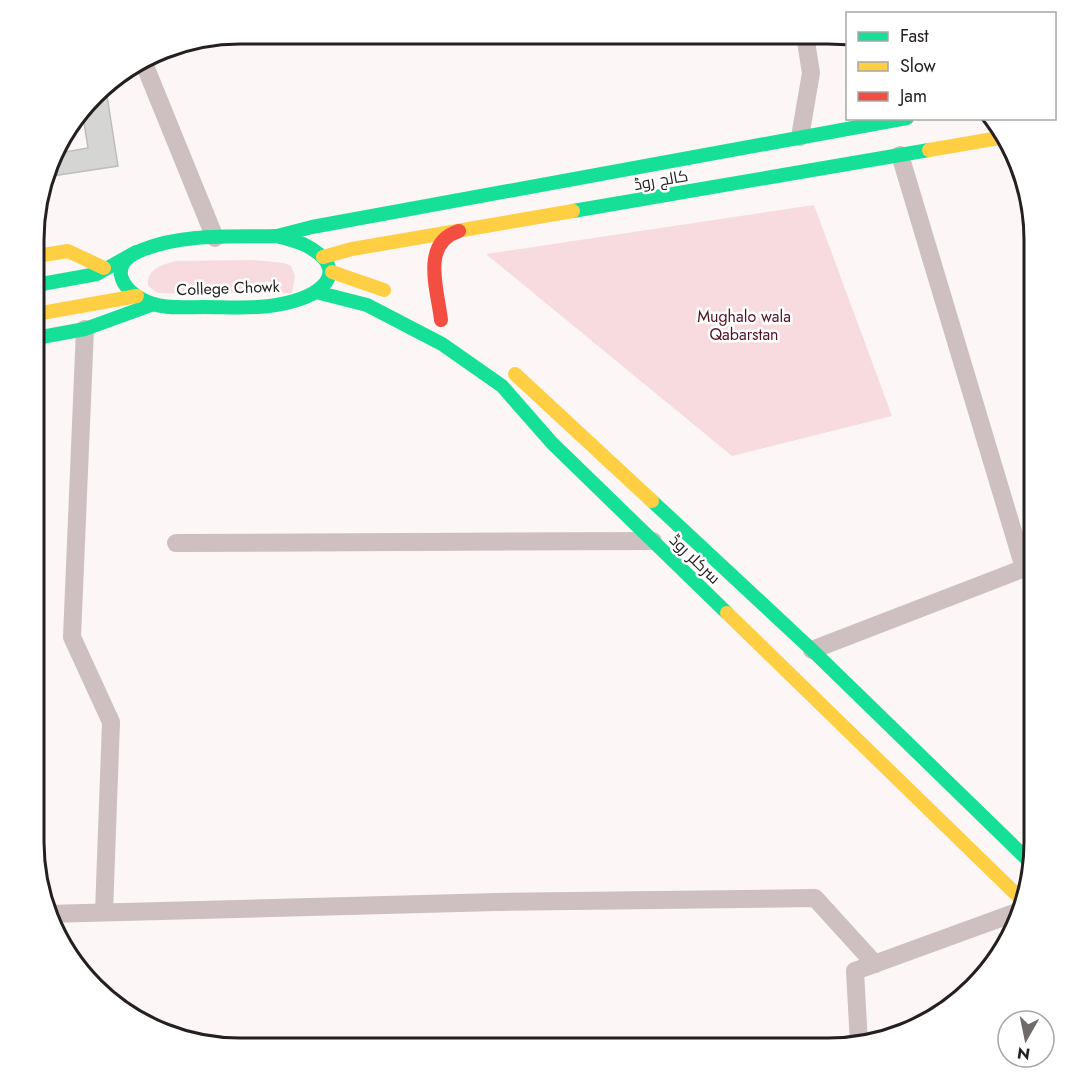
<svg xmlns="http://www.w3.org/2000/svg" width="1068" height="1081" viewBox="0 0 1068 1081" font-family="Jost,Cairo,sans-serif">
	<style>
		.green { fill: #f8dbde }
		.building { fill: #d5d5d4; stroke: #bebdbd; stroke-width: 1.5 }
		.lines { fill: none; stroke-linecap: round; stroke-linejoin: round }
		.street { stroke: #cebfc0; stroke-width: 18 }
		.fast { stroke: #16e098; stroke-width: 14 }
		.slow { stroke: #ffcf43; stroke-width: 14 }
		.jam { stroke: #f24e42; stroke-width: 14 }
		.labels { text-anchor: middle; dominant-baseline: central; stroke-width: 5; stroke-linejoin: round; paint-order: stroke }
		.street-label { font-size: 16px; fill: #252020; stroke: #fff }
		.park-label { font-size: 16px; fill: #511122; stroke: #fff }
		.rim { fill: none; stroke: #252020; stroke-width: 3 }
	</style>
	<rect width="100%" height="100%" fill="#fcf6f6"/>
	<g class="green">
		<path d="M814,205L892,416L732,456L486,254Z"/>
		<path d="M254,260L284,263L291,266L295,276L292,293H158L148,286C146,269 162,265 175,261Z"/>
	</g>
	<path class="building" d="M105,83L118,166L45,177L54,154L88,148L82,110Z"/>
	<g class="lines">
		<g class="street">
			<path d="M143,61L215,238"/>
			<path d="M800,137L811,73L805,35"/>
			<path d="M900,155L1024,568"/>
			<path d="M85,329L72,637L111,722L104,912"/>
			<path d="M176,543L653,541"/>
			<path d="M812,650L1035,564"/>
			<path d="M47,914L497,902L815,898L875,964"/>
			<path d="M859,1044L855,971L1017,912"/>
		</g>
		<g class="fast">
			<path d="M573,211L929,150"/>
			<path d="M277,236L312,227L907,118"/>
			<path d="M277,236C287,239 298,241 307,246C347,268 328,291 294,301C264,310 233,307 203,307C187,307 169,309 153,304C123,294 104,265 142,250C184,233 233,237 277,236Z"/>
			<path d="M36,285L97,274L136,252"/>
			<path d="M316,292L367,305L442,344L502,386L552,443L727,613"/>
			<path d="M36,338L85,329L154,304"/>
			<path d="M652,501L812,650L1032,864"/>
		</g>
		<g class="slow">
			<path d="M929,150L1005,137"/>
			<path d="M37,256L68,251L104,268"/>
			<path d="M323,257L352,249L573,211"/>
			<path d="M332,272L384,290"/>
			<path d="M36,314L137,296"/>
			<path d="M515,374L652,501"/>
			<path d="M727,613L1021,899"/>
		</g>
		<path class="jam" d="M441,320C438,291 420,243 459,231"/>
	</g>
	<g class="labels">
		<g class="street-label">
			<text transform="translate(661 180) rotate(-10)">کالج روڈ</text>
			<text transform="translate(228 288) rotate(-2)">College Chowk</text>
			<text transform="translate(695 559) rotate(44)">سرکلر روڈ</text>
		</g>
		<g class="park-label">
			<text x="744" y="316">Mughalo wala<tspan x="744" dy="18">Qabarstan</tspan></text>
		</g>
	</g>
	<path d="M0 0H1068V1081H0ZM240 44H828A196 196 0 0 1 1024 240V842A196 196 0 0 1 828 1038H240A196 196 0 0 1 44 842V240A196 196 0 0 1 240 44Z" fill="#fff" fill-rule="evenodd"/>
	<path class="rim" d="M240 44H828A196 196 0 0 1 1024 240V842A196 196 0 0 1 828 1038H240A196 196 0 0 1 44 842V240A196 196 0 0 1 240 44Z"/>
	<rect x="846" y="12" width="210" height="108" fill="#ffffff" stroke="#a8a6a6" stroke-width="1.5"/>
	<rect x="858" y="32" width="30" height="9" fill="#16e098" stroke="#a8a6a6" stroke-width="1.5"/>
	<text x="900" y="42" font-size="18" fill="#252020">Fast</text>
	<rect x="858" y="62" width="30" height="9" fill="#ffcf43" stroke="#a8a6a6" stroke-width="1.5"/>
	<text x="900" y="72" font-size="18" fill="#252020">Slow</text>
	<rect x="858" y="92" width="30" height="9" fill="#f24e42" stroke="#a8a6a6" stroke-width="1.5"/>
	<text x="900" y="102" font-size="18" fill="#252020">Jam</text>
	<g transform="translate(1026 1039) rotate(189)"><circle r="28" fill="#ffffff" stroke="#a8a6a6" stroke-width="1.5"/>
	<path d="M0-4.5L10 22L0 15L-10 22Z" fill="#706b6b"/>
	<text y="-9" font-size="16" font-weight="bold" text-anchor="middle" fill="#252020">N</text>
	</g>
</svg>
